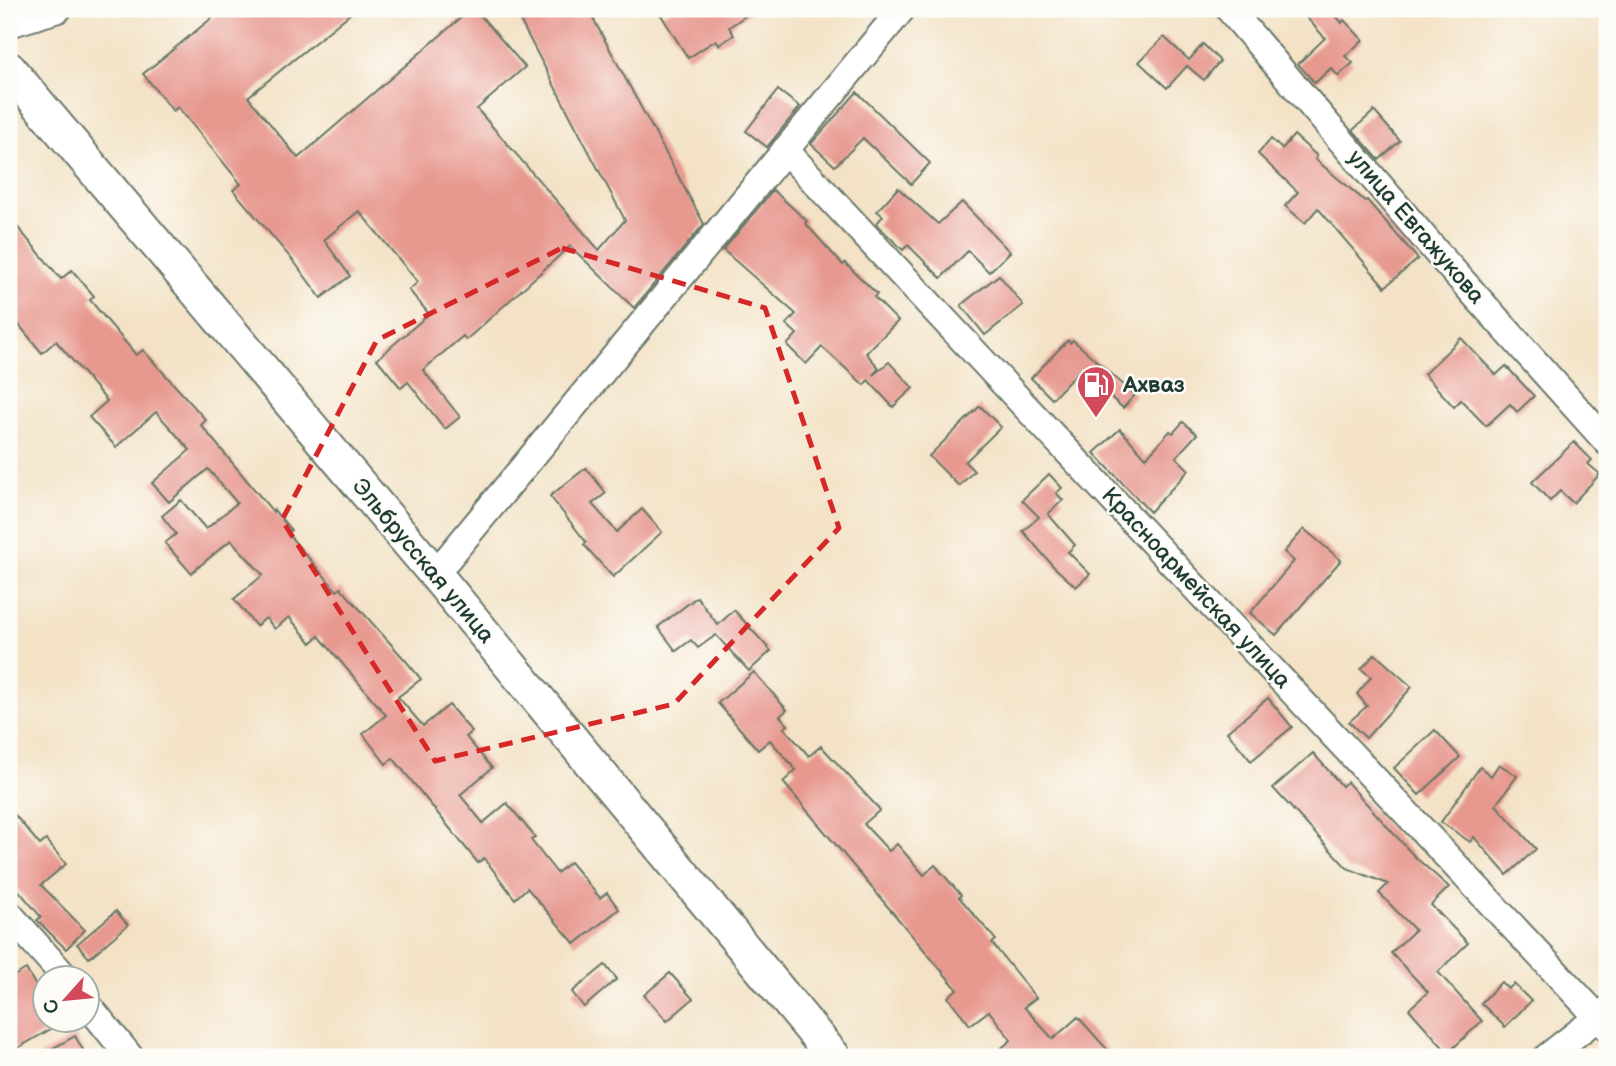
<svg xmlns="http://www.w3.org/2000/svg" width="1616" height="1066" viewBox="0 0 1616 1066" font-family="'Balsamiq Sans',sans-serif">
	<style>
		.building { fill: #e7988f }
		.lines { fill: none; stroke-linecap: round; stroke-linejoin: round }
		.minor-casing { stroke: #697767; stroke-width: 30 }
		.tertiary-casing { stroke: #697767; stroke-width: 37 }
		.minor { stroke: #fff; stroke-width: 26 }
		.tertiary { stroke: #fff; stroke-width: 33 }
		.marked { fill: none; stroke: #d62828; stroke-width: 5; stroke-dasharray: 14 9; stroke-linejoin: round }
		.labels { text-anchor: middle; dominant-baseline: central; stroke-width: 5; stroke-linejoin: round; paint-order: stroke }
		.street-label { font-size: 23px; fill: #1f3d34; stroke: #fdfcf7 }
		.poi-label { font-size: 23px; font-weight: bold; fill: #1f3d34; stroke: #fdfcf7; text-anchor: start }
	</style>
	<rect width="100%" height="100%" fill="#fdfcf7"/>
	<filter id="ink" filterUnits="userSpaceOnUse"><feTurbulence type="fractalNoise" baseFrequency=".0143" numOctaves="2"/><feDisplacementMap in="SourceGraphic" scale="14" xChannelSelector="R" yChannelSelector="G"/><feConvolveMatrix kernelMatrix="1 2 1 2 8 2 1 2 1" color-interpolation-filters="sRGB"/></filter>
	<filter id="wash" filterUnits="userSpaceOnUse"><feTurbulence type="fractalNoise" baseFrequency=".00686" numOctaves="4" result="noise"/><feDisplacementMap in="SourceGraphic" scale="28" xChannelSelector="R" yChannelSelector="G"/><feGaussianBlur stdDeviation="1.57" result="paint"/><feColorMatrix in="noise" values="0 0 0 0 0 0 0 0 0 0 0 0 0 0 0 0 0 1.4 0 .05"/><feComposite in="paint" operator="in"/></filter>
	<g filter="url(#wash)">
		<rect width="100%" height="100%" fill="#f3e2c6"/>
		<g id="blocks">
			<g class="building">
				<path d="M223,9H356L248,97L298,158L471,9H475L525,67L477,109L599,250L625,220L514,9H588L704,224L634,308L570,246L466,340L463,336L423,370L460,417L445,429L408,382L401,388L377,359L429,314L409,290L418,282L387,245L359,211L324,240L350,276L321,298L295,263L233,190L241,184L178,107L173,111L143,74Z"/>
				<path d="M672,9H756L729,27L734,35L719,45L716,40L688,58L661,15Z"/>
				<path d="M1299,9H1330L1342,23L1344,20L1363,40L1345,56L1353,63L1338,76L1331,68L1315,83L1298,64L1325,38Z"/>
				<path d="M1164,37L1189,60L1203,44L1220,61L1204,80L1187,66L1167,88L1139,62Z"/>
				<path d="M778,90L800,107L767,147L746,131Z"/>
				<path d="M857,92L930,163L911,184L863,138L835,166L811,144Z"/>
				<path d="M1374,111L1400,141L1379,160L1353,130Z"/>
				<path d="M1294,135L1317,156L1315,159L1365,201L1367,200L1418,259L1385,287L1318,208L1305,223L1285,206L1298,192L1258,154L1271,139L1282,149Z"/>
				<path d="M898,188L938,224L962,202L1010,252L989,272L968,251L941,278L908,245L903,250L876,224L883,216L877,211Z"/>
				<path d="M773,190L807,221L805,223L843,265L845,263L877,294L874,297L898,321L866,353L879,368L873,375L889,362L913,388L893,407L868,380L864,385L822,347L806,364L787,345L797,334L786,324L796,314L723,250Z"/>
				<path d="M9,217L61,279L72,270L94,296L90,300L136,355L143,350L206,420L201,425L273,512L274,510L291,530L287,533L337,591L341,588L406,661L421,679L398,697L423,726L449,705L472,732L466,737L492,768L460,795L483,823L507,803L535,837L531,840L557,873L570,862L600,898L607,893L619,909L575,944L527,888L515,899L484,858L478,863L393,758L386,764L363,734L386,715L319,636L311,643L289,617L275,629L266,618L256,626L234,599L263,575L231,540L191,573L165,543L176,534L162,516L181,500L206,529L237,503L208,469L169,502L152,483L190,450L156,412L116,447L89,417L107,401L56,341L42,353L9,313Z"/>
				<path d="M999,275L1023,305L985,335L961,305Z"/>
				<path d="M1461,338L1496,375L1506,366L1534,396L1517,412L1510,404L1486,426L1461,400L1454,407L1424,374Z"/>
				<path d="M1068,340L1070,343L1073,340L1135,395L1123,408L1080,370L1052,399L1031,378Z"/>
				<path d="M980,406L1001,427L965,462L974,471L959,486L929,456Z"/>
				<path d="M1183,422L1197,434L1176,457L1189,470L1150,512L1094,453L1120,429L1146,458L1170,431L1173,433Z"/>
				<path d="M1574,442L1592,460L1588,464L1600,474L1573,503L1560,491L1550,501L1532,482Z"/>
				<path d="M586,468L606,493L592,504L617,532L642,509L662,532L613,577L584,545L586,542L550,496Z"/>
				<path d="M1049,474L1062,488L1056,493L1063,500L1048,514L1075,545L1068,552L1090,574L1076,587L1053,566L1023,531L1039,517L1022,500Z"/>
				<path d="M1304,529L1341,560L1276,635L1250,613L1294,561L1284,552Z"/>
				<path d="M697,597L718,625L734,610L771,651L749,671L716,635L698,648L691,640L676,651L658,627Z"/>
				<path d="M1375,654L1412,687L1366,738L1349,722L1367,706L1357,694L1371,677L1361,669Z"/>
				<path d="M754,672L787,710L780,716L788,725L784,728L809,756L821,746L880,810L864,824L889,851L897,844L924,875L935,865L961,895L959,897L996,940L992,943L1036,998L1024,1007L1053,1039L1078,1017L1114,1057H991L1011,1040L989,1011L970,1025L948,997L957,989L783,782L796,770L770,740L758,750L718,703Z"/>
				<path d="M1268,698L1292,727L1251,761L1227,732Z"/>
				<path d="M1435,730L1460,757L1419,795L1394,768Z"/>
				<path d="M1313,753L1342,786L1347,782L1415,857L1449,887L1431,905L1468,943L1438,972L1482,1021L1448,1053L1409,1009L1428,992L1391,953L1415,930L1379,893L1388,884L1347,868L1273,788Z"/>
				<path d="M1499,764L1517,776L1496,805L1536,849L1507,875L1474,837L1470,842L1441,822L1480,767L1491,776Z"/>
				<path d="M9,808L40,845L46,840L66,864L41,885L85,930L66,949L37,920L41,917L9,879Z"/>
				<path d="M116,911L128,925L89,958L77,944Z"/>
				<path d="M605,965L617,979L584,1007L572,992Z"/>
				<path d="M26,969L43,998L41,999L46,1007V1020H53L56,1026L9,1053V979Z"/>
				<path d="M670,973L693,999L667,1021L644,995Z"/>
				<path d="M1501,982L1508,989L1514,984L1531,1001L1505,1027L1481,1003Z"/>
				<path d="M75,1036L87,1057H37Z"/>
			</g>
		</g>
	</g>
	<g filter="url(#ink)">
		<use href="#blocks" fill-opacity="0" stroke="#697767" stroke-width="2"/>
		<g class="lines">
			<defs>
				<g id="minor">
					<path d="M1229,9L1438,254L1607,442"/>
					<path d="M9,24L58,9"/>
					<path d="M785,150L1607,1027"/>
					<path d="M435,574L902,9"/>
					<path d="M9,914L66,978"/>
					<path d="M88,1005L130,1057"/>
					<path d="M1547,1057L1607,1010"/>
				</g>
				<path id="tertiary" d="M9,69L435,574L834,1057"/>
			</defs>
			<use href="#minor" class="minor-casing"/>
			<use href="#tertiary" class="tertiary-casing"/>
			<use href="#minor" class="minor"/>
			<use href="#tertiary" class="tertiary"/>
		</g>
	</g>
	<path class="marked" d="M562,248L765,308L839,528L674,704L435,761L282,520L377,340Z"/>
	<defs>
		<symbol id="fuel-pin" viewBox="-11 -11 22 30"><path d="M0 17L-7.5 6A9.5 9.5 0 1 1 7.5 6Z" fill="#d1495b" stroke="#fdfcf7"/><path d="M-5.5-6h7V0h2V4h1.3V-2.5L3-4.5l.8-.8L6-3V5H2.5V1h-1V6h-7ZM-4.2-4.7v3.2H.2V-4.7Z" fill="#fff"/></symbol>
	</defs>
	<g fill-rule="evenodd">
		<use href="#fuel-pin" x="1074" y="363" width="44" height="60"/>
	</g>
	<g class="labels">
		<g class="street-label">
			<text transform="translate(1416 227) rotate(49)">улица Евгажукова</text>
			<text transform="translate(423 561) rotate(50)">Эльбрусская улица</text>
			<text transform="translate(1196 588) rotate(47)">Красноармейская улица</text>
		</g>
		<g class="poi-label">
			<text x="1123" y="385">Ахваз</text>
		</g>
	</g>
	<rect width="1616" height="1066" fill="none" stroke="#fdfcf7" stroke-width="35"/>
	<g transform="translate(66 999) rotate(243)"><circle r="33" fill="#fdfcf7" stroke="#a4b0a9" stroke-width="2"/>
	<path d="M0-5L12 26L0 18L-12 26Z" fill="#d1495b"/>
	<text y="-10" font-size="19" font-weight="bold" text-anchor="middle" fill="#1f3d34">С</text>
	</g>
</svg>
